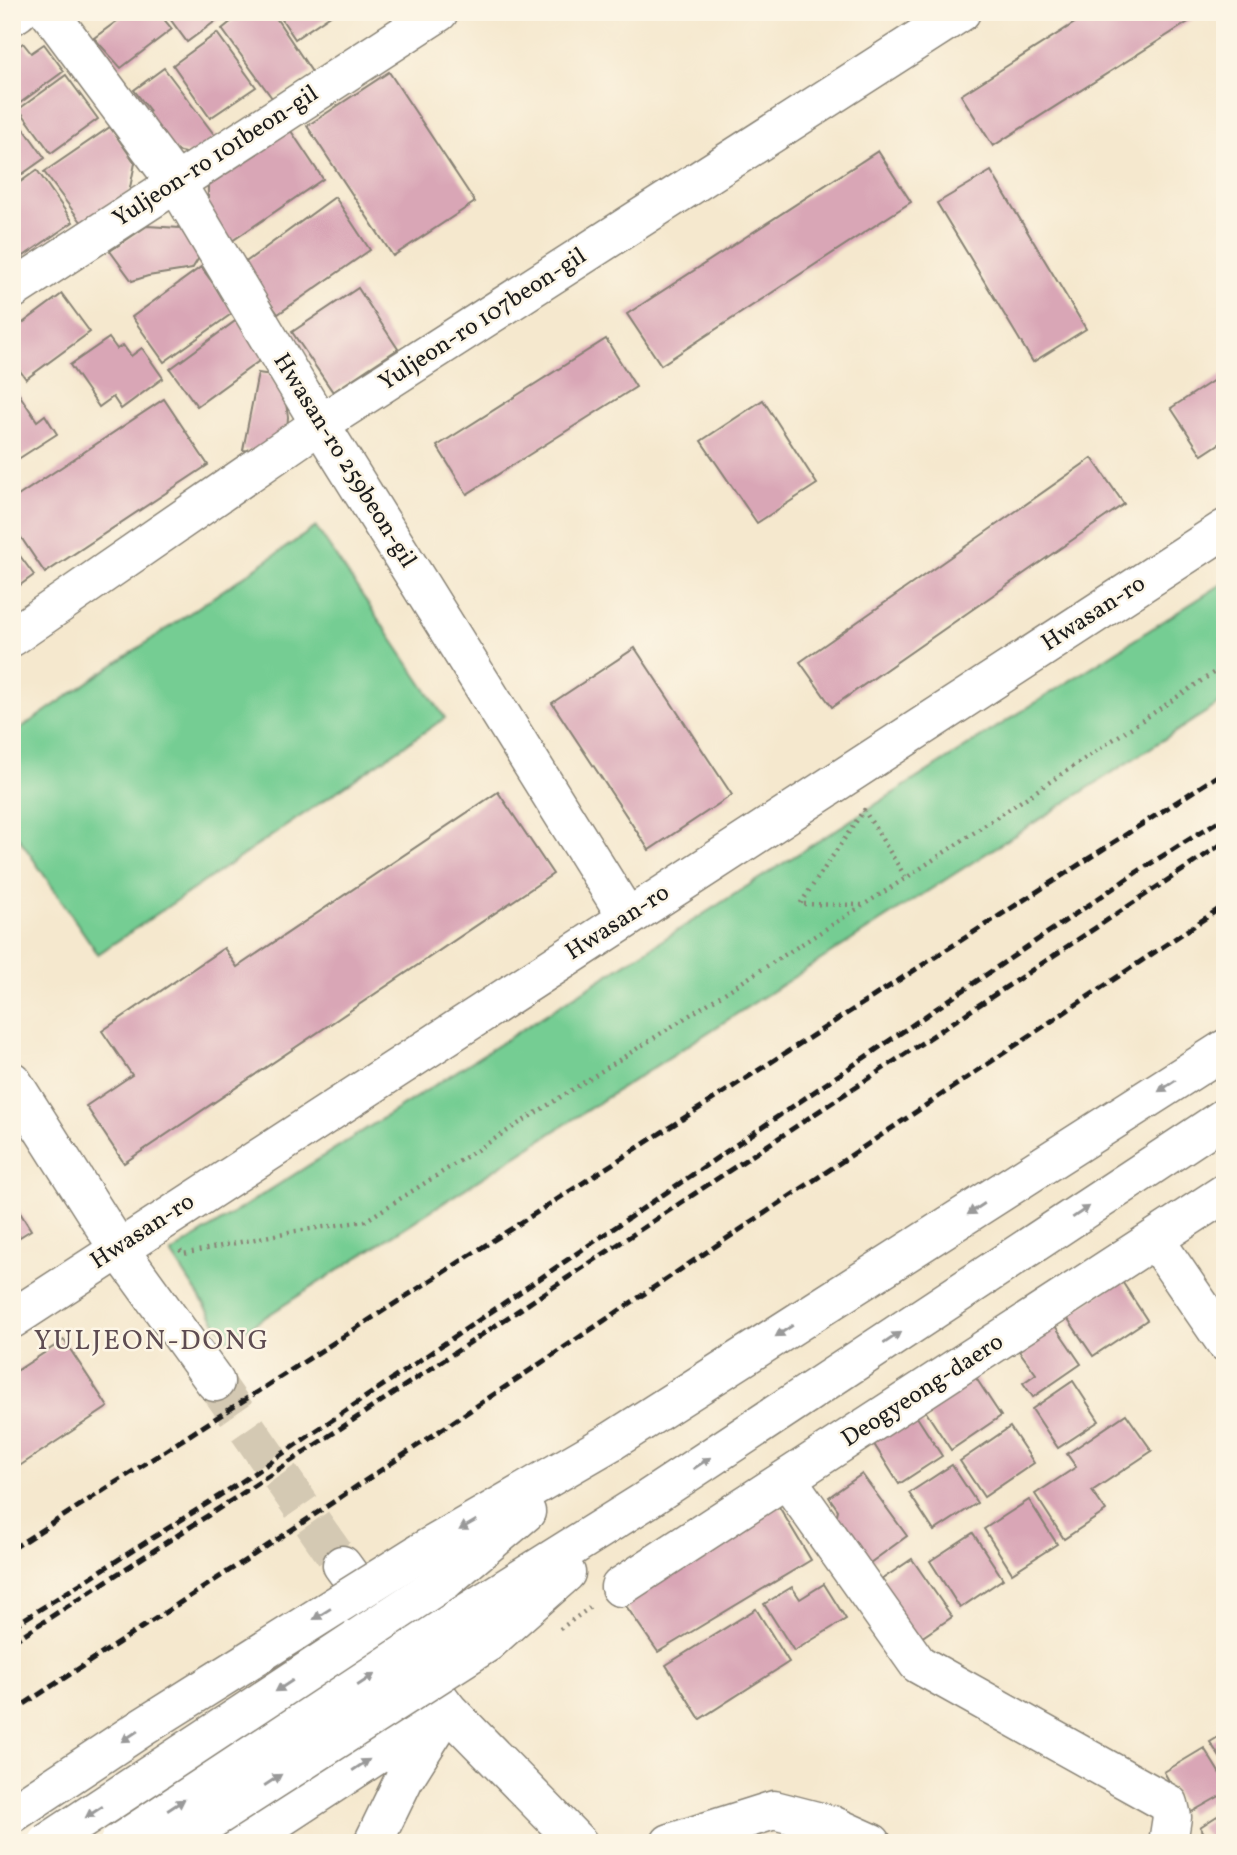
<svg xmlns="http://www.w3.org/2000/svg" width="1237" height="1855" viewBox="0 0 1237 1855" font-family="Vollkorn,serif">
	<style>
		.green { fill: #74cd93; stroke: #487458; stroke-width: 2 }
		.building { fill: #d9a6b6 }
		.lines { fill: none; stroke-linecap: round; stroke-linejoin: round }
		.minor-tunnel { stroke: #d4c9b3; stroke-width: 38; stroke-dasharray: 38 19; stroke-linecap: butt }
		.minor-casing { stroke: #888275; stroke-width: 41 }
		.path { stroke: #888275; stroke-width: 4.5; stroke-dasharray: 2 5; stroke-linecap: butt }
		.minor { stroke: #fff; stroke-width: 38 }
		.rail { stroke: #1c1c1c; stroke-width: 5; stroke-dasharray: 10 5; stroke-linecap: butt }
		.minor-bridge-casing { stroke: #888275; stroke-width: 41; stroke-linecap: butt }
		.minor-bridge { stroke: #fff; stroke-width: 38 }
		.oneway { fill: #999 }
		.labels { text-anchor: middle; dominant-baseline: central; stroke-width: 5; stroke-linejoin: round; paint-order: stroke }
		.street-label { font-size: 24px; fill: #1c1c1c; stroke: #fcf5e5 }
		.quarter-label { font-size: 28px; letter-spacing: 2px; fill: #5e4c52; stroke: #fcf5e5 }
	</style>
	<rect width="100%" height="100%" fill="#fcf5e5"/>
	<filter id="ink" filterUnits="userSpaceOnUse"><feTurbulence type="fractalNoise" baseFrequency=".0143" numOctaves="2"/><feDisplacementMap in="SourceGraphic" scale="14" xChannelSelector="R" yChannelSelector="G"/><feConvolveMatrix kernelMatrix="1 2 1 2 8 2 1 2 1" color-interpolation-filters="sRGB"/></filter>
	<filter id="wash" filterUnits="userSpaceOnUse"><feTurbulence type="fractalNoise" baseFrequency=".00686" numOctaves="4" result="noise"/><feDisplacementMap in="SourceGraphic" scale="28" xChannelSelector="R" yChannelSelector="G"/><feGaussianBlur stdDeviation="1.57" result="paint"/><feColorMatrix in="noise" values="0 0 0 0 0 0 0 0 0 0 0 0 0 0 0 0 0 1.4 0 .05"/><feComposite in="paint" operator="in"/></filter>
	<g filter="url(#wash)">
		<rect width="100%" height="100%" fill="#f5e8ce"/>
		<g class="green">
			<path d="M316,527L445,718L98,954L12,828V734Z"/>
			<path d="M1225,582V700L228,1341L171,1253Z"/>
		</g>
		<g id="blocks">
			<g class="building">
				<path d="M116,12H158L172,29L121,68L94,38L121,18Z"/>
				<path d="M165,12H218L221,17L187,42Z"/>
				<path d="M243,12H272L312,72L272,98L222,29Z"/>
				<path d="M277,12H335L295,39Z"/>
				<path d="M1092,12H1204L993,146L961,95Z"/>
				<path d="M217,33L256,87L210,118L173,65Z"/>
				<path d="M23,43L31,53L44,44L64,71L16,106L12,101V51Z"/>
				<path d="M164,68L216,137L193,155L160,147L138,121L150,111L134,90Z"/>
				<path d="M389,72L475,202L393,256L307,126Z"/>
				<path d="M66,75L98,119L51,153L19,109Z"/>
				<path d="M12,112L45,158L18,177L12,169Z"/>
				<path d="M287,125L323,179L229,243L208,211V178Z"/>
				<path d="M110,127L135,163L129,193L82,223L44,172Z"/>
				<path d="M878,151L911,202L661,365L627,314Z"/>
				<path d="M37,170L73,222L12,264V188Z"/>
				<path d="M991,171L1086,329L1033,362L937,203Z"/>
				<path d="M335,197L370,250L278,314L243,264Z"/>
				<path d="M147,226L180,228L200,256L192,269L148,276L132,281L110,251Z"/>
				<path d="M201,267L234,312L164,362L132,317Z"/>
				<path d="M358,288L398,349L333,392L292,332Z"/>
				<path d="M62,294L90,332L26,379L18,368L12,372V331Z"/>
				<path d="M238,319L266,356L197,406L170,369Z"/>
				<path d="M109,338L117,349L123,345L131,356L142,348L163,378L121,409L113,397L99,407L70,365Z"/>
				<path d="M606,339L636,387L467,494L437,446Z"/>
				<path d="M258,373L271,375L286,403L288,417L287,430L266,452L243,450Z"/>
				<path d="M1225,373V440L1202,455L1171,408Z"/>
				<path d="M17,391L37,421L45,415L57,434L12,463V394Z"/>
				<path d="M164,399L208,465L45,573L12,524V500Z"/>
				<path d="M763,400L817,484L757,523L701,441Z"/>
				<path d="M1092,458L1124,504L832,707L800,662Z"/>
				<path d="M12,545L34,575L12,591Z"/>
				<path d="M635,648L732,795L649,850L552,703Z"/>
				<path d="M498,792L553,874L124,1163L86,1106L132,1075L102,1031L224,948L237,967Z"/>
				<path d="M12,1200L31,1230L12,1242Z"/>
				<path d="M1121,1280L1147,1320L1093,1356L1066,1316Z"/>
				<path d="M1053,1323L1081,1364L1033,1397L1023,1383L1036,1374L1017,1348Z"/>
				<path d="M64,1340L108,1407L12,1471V1374Z"/>
				<path d="M974,1375L1001,1416L951,1450L924,1409Z"/>
				<path d="M1073,1381L1099,1421L1058,1448L1032,1409Z"/>
				<path d="M915,1414L942,1456L899,1484L872,1441Z"/>
				<path d="M1126,1414L1152,1451L1092,1491L1106,1511L1064,1539L1035,1494L1076,1467L1067,1454Z"/>
				<path d="M1010,1427L1034,1463L984,1497L960,1461Z"/>
				<path d="M952,1465L977,1503L934,1531L909,1493Z"/>
				<path d="M862,1474L907,1536L863,1568L834,1528L838,1510L829,1497Z"/>
				<path d="M1029,1500L1057,1544L1012,1573L984,1529Z"/>
				<path d="M778,1505L811,1560L658,1652L624,1603Z"/>
				<path d="M973,1533L1003,1579L960,1608L930,1561Z"/>
				<path d="M912,1559L952,1617L915,1642L875,1584Z"/>
				<path d="M824,1584L846,1619L794,1651L764,1604L792,1587L800,1599Z"/>
				<path d="M756,1609L789,1662L700,1719L666,1665Z"/>
				<path d="M1225,1733V1765L1210,1742Z"/>
				<path d="M1204,1748L1225,1782V1793L1188,1814L1164,1772Z"/>
				<path d="M1225,1811V1843H1211L1200,1827Z"/>
			</g>
		</g>
	</g>
	<g filter="url(#ink)">
		<use href="#blocks" fill-opacity="0" stroke="#888275" stroke-width="2"/>
		<g class="lines">
			<path class="minor-tunnel" d="M215,1382L342,1565"/>
			<defs>
				<g id="minor">
					<path d="M49,12L176,183L320,424L627,917"/>
					<path d="M12,16L18,12"/>
					<path d="M12,290L439,12"/>
					<path d="M12,637L320,424L961,12"/>
					<path d="M12,1081L118,1248L215,1382"/>
					<path d="M1155,1240L1225,1342"/>
					<path d="M12,1319L1225,529"/>
					<path d="M787,1479L918,1664L1169,1804L1172,1817L1168,1843"/>
					<path d="M421,1552L612,1441L1225,1049"/>
					<path d="M342,1565L447,1709L578,1843"/>
					<path d="M444,1581L526,1512"/>
					<path d="M620,1587L1225,1193"/>
					<path d="M465,1614L645,1501L1225,1117"/>
					<path d="M487,1643L566,1573"/>
					<path d="M242,1843L447,1709"/>
					<path d="M373,1843L404,1779L441,1720"/>
					<path d="M670,1843L774,1810L832,1825L872,1843"/>
				</g>
			</defs>
			<use href="#minor" class="minor-casing"/>
			<g class="path">
				<path d="M862,905L800,904L864,810L906,878L1225,665"/>
				<path d="M180,1250L183,1254L289,1232L365,1221L906,878"/>
				<path d="M560,1629L592,1606"/>
			</g>
			<use href="#minor" class="minor"/>
			<g class="rail">
				<path d="M12,1549L1225,771"/>
				<path d="M12,1627L241,1482L1137,872L1225,817"/>
				<path d="M12,1642L249,1489L1225,842"/>
				<path d="M12,1712L281,1537L1225,905"/>
			</g>
			<defs>
				<g id="minor-bridge">
					<path d="M12,1814L143,1727L421,1552"/>
					<path d="M47,1843L444,1581"/>
					<path d="M119,1843L465,1614"/>
					<path d="M175,1843L487,1643"/>
				</g>
			</defs>
			<use href="#minor-bridge" class="minor-bridge-casing"/>
			<use href="#minor-bridge" class="minor-bridge"/>
		</g>
		<defs><path id="oneway-solid" d="M-6-.8H1V-3.2L6.5 0L1 3.2V.8H-6Z" transform="scale(1.75)"/></defs>
		<g class="oneway">
			<use href="#oneway-solid" transform="translate(1167 1086) rotate(147)"/>
			<use href="#oneway-solid" transform="translate(976 1209) rotate(147)"/>
			<use href="#oneway-solid" transform="translate(1081 1212) rotate(-34)"/>
			<use href="#oneway-solid" transform="translate(784 1331) rotate(147)"/>
			<use href="#oneway-solid" transform="translate(892 1338) rotate(-34)"/>
			<use href="#oneway-solid" transform="translate(702 1463) rotate(-34)"/>
			<use href="#oneway-solid" transform="translate(468 1525) rotate(150)"/>
			<use href="#oneway-solid" transform="translate(322 1614) rotate(148)"/>
			<use href="#oneway-solid" transform="translate(366 1680) rotate(-33)"/>
			<use href="#oneway-solid" transform="translate(284 1686) rotate(147)"/>
			<use href="#oneway-solid" transform="translate(130 1736) rotate(147)"/>
			<use href="#oneway-solid" transform="translate(361 1765) rotate(-33)"/>
			<use href="#oneway-solid" transform="translate(273 1780) rotate(-33)"/>
			<use href="#oneway-solid" transform="translate(176 1805) rotate(-33)"/>
			<use href="#oneway-solid" transform="translate(94 1812) rotate(147)"/>
		</g>
	</g>
	<g class="labels">
		<g class="street-label">
			<text transform="translate(216 157) rotate(-33)">Yuljeon-ro 101beon-gil</text>
			<text transform="translate(483 320) rotate(-33)">Yuljeon-ro 107beon-gil</text>
			<text transform="translate(344 461) rotate(58)">Hwasan-ro 259beon-gil</text>
			<text transform="translate(1094 614) rotate(-33)">Hwasan-ro</text>
			<text transform="translate(618 923) rotate(-33)">Hwasan-ro</text>
			<text transform="translate(143 1232) rotate(-33)">Hwasan-ro</text>
			<text transform="translate(923 1391) rotate(-33)">Deogyeong-daero</text>
		</g>
		<g class="quarter-label">
			<text x="152" y="1341">YULJEON-DONG</text>
		</g>
	</g>
	<rect width="1237" height="1855" fill="none" stroke="#fcf5e5" stroke-width="42"/>
</svg>
